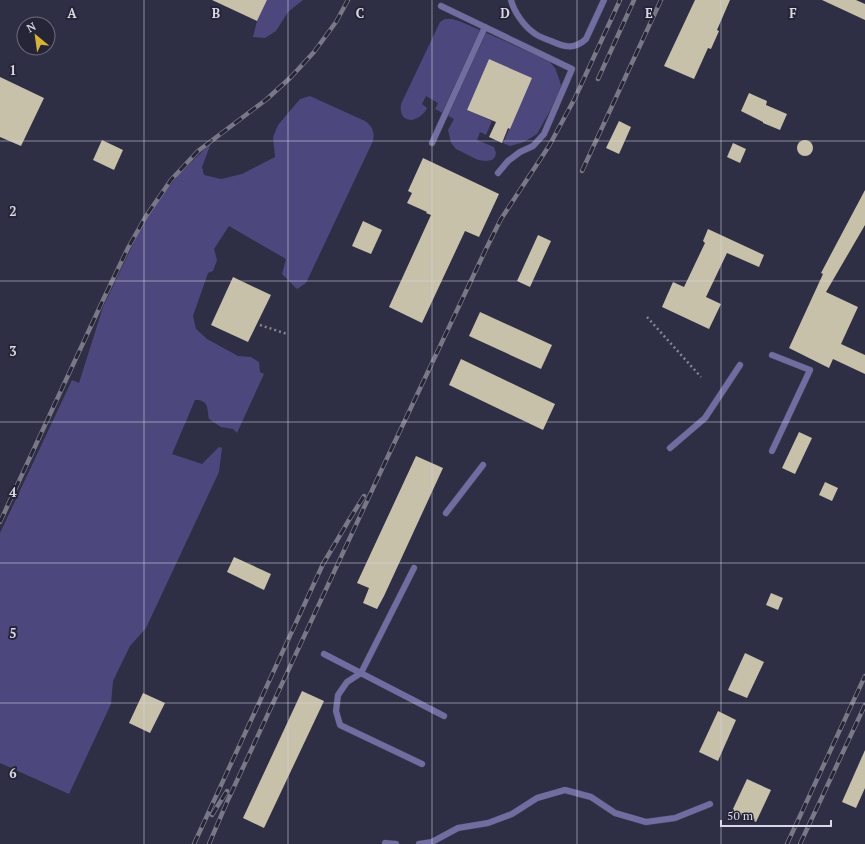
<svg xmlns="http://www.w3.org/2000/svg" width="865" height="844" viewBox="0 0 865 844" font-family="'PT Serif',serif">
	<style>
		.built { fill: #2e2e45; fill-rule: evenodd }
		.green { fill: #4c487e }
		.building { fill: #c8c1a9 }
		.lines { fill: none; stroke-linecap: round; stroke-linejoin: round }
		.lane-casing { stroke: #434253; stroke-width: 7 }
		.path { stroke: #878695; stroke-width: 2.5; stroke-dasharray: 2 3; stroke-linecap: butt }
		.lane { stroke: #706ea1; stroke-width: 6 }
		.rail-casing { stroke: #797887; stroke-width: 4.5 }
		.rail { stroke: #262537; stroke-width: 3; stroke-dasharray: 9; stroke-linecap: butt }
		.grid { fill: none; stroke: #d9d9e5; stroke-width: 1; stroke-opacity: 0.55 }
		.grid-label { font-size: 13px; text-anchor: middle; font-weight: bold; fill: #d9d9e5; stroke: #262537; stroke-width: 4; stroke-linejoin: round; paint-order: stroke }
	</style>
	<rect width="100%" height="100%" fill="#262537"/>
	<path class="built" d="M0,0H865V844H0ZM24,24H48V48H24Z"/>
	<g class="green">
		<path d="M267,0H303L288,12L276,31L265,38L253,37L257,21Z"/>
		<path d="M445,19H452L459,21L548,60L555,68L558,76L561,85L559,95L537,134L524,142L510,146L503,143L531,78L489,59L467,110L492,121L486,135L480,132L477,140L494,147L496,153L495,157L492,160L486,161L478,160L456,149L451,143L448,130L454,119L435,109L438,103L426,96L422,104L427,108C420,123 398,126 401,104L440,22Z"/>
		<path d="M310,96L365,121C372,126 375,132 373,141L306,283L297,289L282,274L286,259L229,226L214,249L217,260L213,271L208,273L193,316L196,329L207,339L238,356L251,357L259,362L260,372L264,374L237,433L233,429L221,427L209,419C207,408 209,400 195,400L172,454L202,464L219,447L222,448L219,472L146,628L130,646L113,681L111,704L69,794L0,763V533L72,380L79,383L103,307L146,217L180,173L211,143L202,167L204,175L221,179L242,174L275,157L273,137L278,125L300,99Z"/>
	</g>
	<g class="building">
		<path d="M212,0H267L257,21Z"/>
		<path d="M695,0H730L717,30L719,31L711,49L708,48L694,79L664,66Z"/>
		<path d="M822,0H856L865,4V20Z"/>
		<path d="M489,59L532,78L510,129L508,128L502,143L489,137L496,122L467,110Z"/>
		<path d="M0,77L44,98L21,146L0,137Z"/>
		<path d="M749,93L767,101L766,105L787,114L780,130L763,123V122L741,111Z"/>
		<path d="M619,121L631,127L619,154L606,148Z"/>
		<circle cx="805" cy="148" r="8"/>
		<path d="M102,140L123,150L114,170L93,160Z"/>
		<path d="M733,143L746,149L740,163L727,157Z"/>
		<path d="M423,158L499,194L479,237L465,231L422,323L389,307L431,215L426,213L427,212L407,203L412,193L408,191Z"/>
		<path d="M865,190V225L826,292L858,307L841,344L865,355V374L833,359L829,368L789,348L823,274L821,273Z"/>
		<path d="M363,221L382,230L371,254L352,246Z"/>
		<path d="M708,229L764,255L759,267L727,253L706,297L721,304L709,329L662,307L673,282L684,287L705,243L703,241Z"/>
		<path d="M538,235L551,241L530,287L517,281Z"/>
		<path d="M233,277L271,295L248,342L211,325Z"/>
		<path d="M480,312L552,345L541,369L469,336Z"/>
		<path d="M461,359L555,404L543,430L449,385Z"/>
		<path d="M799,432L812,438L795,474L782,468Z"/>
		<path d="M416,456L443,468L384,596L377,609L363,603L369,588L357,583Z"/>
		<path d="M825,482L838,488L832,501L819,495Z"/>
		<path d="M234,557L271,574L264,590L227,572Z"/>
		<path d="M771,593L783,598L778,610L766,605Z"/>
		<path d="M745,653L764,662L747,698L728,690Z"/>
		<path d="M302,691L324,701L264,828L243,818Z"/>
		<path d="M143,693L165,703L150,733L129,723Z"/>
		<path d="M718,711L736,720L718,761L699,752Z"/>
		<path d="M865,750V788L856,808L842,802Z"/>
		<path d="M747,779L771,790L756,822L732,811Z"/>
	</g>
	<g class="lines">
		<defs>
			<g id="lane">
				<path d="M511,0C514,12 524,26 534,33C539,37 546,39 551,41C564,47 574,50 586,39L604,0"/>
				<path d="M441,6L572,69L544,134L533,146L520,152L508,161L498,173"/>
				<path d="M432,143L485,27"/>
				<path d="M670,448L705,418L740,365"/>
				<path d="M772,451L810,370L772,355"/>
				<path d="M446,513L483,465"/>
				<path d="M414,568L361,673L347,682L338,695L336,711L340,725L422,764"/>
				<path d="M324,654L444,716"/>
				<path d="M385,843L396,844"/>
				<path d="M419,844L432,842L458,828L488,823L512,814L537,798L565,790L591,797L615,813L646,822L675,818L710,804"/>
			</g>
		</defs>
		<use href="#lane" class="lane-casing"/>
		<g class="path">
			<path d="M647,317L701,377"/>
			<path d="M260,325L287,334"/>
		</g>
		<use href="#lane" class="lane"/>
		<defs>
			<g id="rail">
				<path d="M598,79L634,0"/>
				<path d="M582,171L661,0"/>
				<path d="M0,522L104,298L128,248L146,216L171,180L198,151L267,99L291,77L314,52L336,22L348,0"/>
				<path d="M212,815L227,791"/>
				<path d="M194,844L323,564L349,520L364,496"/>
				<path d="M209,844L227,802L381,471L485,251L501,219L549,146L575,98L620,0"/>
				<path d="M787,844L865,676"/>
				<path d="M800,844L865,705"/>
			</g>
		</defs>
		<use href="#rail" class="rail-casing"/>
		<use href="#rail" class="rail"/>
	</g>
	<path class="grid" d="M144,0V844M288,0V844M432,0V844M577,0V844M721,0V844M0,141H865M0,281H865M0,422H865M0,563H865M0,703H865"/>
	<g class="grid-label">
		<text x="72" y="18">A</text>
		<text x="216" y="18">B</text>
		<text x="360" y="18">C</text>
		<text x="505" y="18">D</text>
		<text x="649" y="18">E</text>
		<text x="793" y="18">F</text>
		<text x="13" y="75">1</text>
		<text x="13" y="216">2</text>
		<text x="13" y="356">3</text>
		<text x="13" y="497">4</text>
		<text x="13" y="638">5</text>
		<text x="13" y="778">6</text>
	</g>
	<g transform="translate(36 36) rotate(331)"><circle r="19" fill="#262537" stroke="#6e6d7d"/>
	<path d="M0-3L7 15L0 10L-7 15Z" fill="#d8b434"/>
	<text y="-6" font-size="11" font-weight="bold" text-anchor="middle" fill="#d9d9e5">N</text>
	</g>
	<path d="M721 820v6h110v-6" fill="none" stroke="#d9d9e5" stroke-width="2"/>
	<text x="727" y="820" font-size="12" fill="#d9d9e5" stroke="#262537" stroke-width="3" paint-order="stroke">50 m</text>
</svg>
